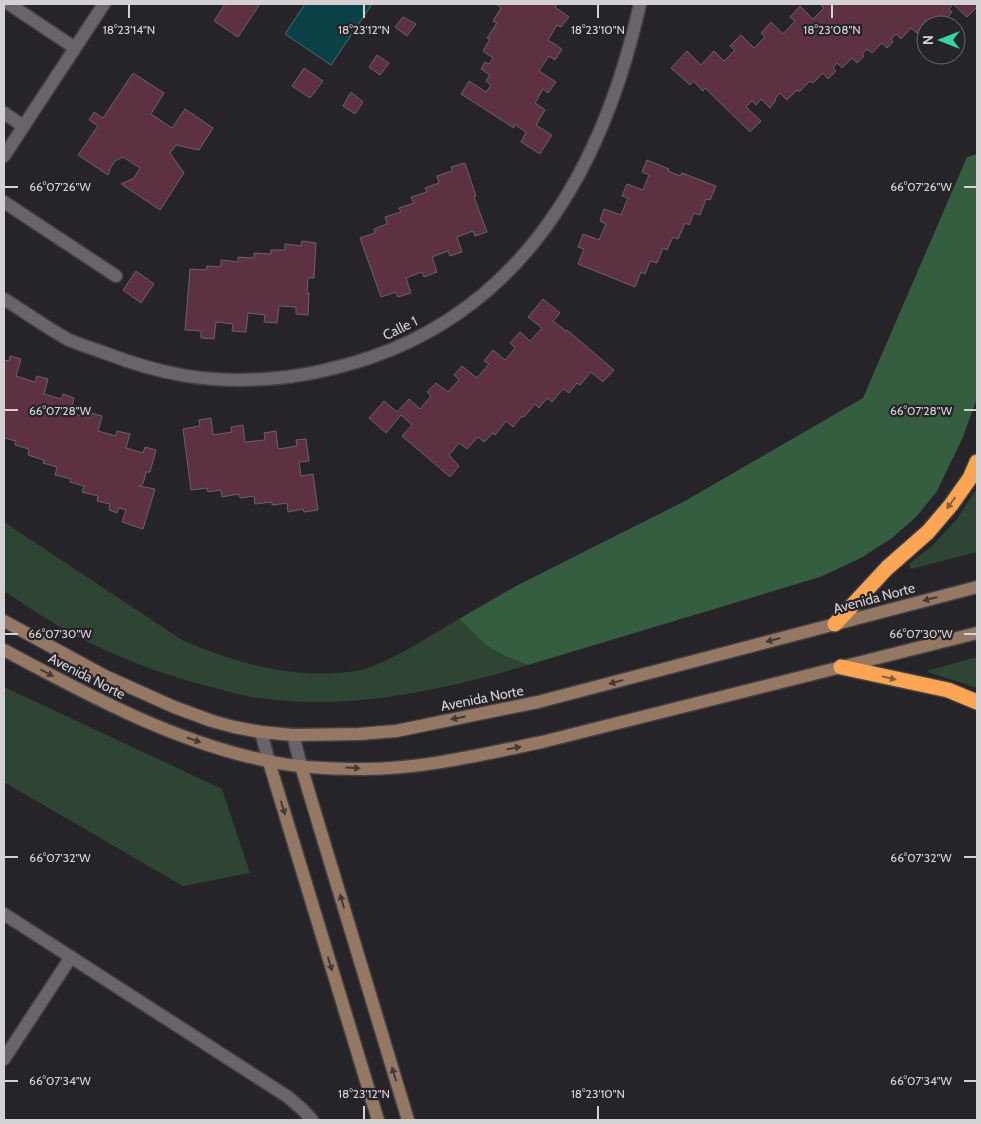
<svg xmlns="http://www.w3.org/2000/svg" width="981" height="1124" viewBox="0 0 981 1124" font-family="Cabin,sans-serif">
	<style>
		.green { fill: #2e4534 }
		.forest { fill: #355e41 }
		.water { fill: #0a4146; stroke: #476c71 }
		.building { fill: #5d3141; stroke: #6a6365 }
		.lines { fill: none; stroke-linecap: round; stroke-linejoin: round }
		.lane-casing { stroke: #434044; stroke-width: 15 }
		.street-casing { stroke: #434044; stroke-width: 15 }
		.secondary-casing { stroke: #434044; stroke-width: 15 }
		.highway-casing { stroke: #434044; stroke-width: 18 }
		.lane { stroke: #69646a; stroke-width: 12 }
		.street { stroke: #69646a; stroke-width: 12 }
		.secondary { stroke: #957863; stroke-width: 12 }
		.highway { stroke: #fca554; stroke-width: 15 }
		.oneway { fill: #875e3c }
		.oneway2 { fill: #423938 }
		.ticks { fill: none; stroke: #d4d1d5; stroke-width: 2 }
		.labels { text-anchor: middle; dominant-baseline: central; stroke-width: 4.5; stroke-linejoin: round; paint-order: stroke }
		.street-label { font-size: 14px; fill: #d4d1d5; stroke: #272429 }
		.ticks-label { font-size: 12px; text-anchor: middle; fill: #d4d1d5; stroke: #272429; stroke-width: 4.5; stroke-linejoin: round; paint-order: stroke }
	</style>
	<rect width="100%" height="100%" fill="#272429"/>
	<g class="green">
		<path d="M977,488V552L911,569L909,564L932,546L957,519Z"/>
		<path d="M4,522L182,640C231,661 283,677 338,673C344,672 351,672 357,671C393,662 427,637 459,619L487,646L505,656L528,665C440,691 344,712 252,697C240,695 228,691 215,688C171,677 129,662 88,642C59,628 31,609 4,591Z"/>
		<path d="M977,657V688L928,672L927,671Z"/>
		<path d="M4,687L222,789L250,873L183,886L4,782Z"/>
	</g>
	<path class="forest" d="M977,154V398L963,437L937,491L917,516L892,538L861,558L820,577L528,665L505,656L487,646L459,619L518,585L685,501L863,398L967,157Z"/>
	<path class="water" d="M305,4H372L331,65L285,34Z"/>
	<g class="building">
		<path d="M225,4H260L238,37L214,21Z"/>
		<path d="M496,4H557L555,7L569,17L561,27L557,25L548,40L562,49L555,60L549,56L539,71L556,82L548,93L543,89L535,103L545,110L536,125L552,135L540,154L521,142L526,132L514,124V128L461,94L469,81L486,92L491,85L486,81L490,75L481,69L485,62L489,64L493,58L483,51L490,39L487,38L497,23L493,21L501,8Z"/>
		<path d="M820,4H977V7L967,17L953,4L949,9L952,12L945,20L942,17L934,25H931L926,20L917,33L911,28L901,39L896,34L891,39L893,42L887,48L882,43L872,53L867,49L862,54L864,56L857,63L852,58L842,68L837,63L833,68L836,71L828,79L823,73L813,83L810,81L799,92L797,90L787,100L780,93L775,99L776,100L770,108L761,99L756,105L752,101L746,107L761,121L750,132L705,88L703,91L693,81L690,85L671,68L687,51L701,65L714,51L724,61L735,50L730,46L741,35L754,48L765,37L761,33L771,22L783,34L795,21L790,17L800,6L813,19L824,8Z"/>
		<path d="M403,17L416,24L407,36L395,27Z"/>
		<path d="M377,55L389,63L380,75L369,67Z"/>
		<path d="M304,68L323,81L310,98L292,86Z"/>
		<path d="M133,73L164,93L151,114L172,128L185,109L213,128L199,150L176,145L170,153L184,173L160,210L121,184L134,178L140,168L123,157L115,161L111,167L108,175L78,155L98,126L89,120L94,112L103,118Z"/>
		<path d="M351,92L363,102L355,114L343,106Z"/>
		<path d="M647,160L669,169L668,171L680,176L682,173L716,186L710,200L706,199L700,215L694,213L689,225L685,223L678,239L673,237L667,250L663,248L657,263L650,261L645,274L641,272L635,287L578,264L584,249L578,247L583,234L599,240L606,224L600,221L604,209L621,215L628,198L622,196L627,184L643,190L649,175L642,172Z"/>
		<path d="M465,163L476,196L474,197L487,232L475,236L473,231L457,237L462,252L450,256L448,251L432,257L437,272L424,277L422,272L406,278L411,293L398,297L396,292L381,297L360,238L375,233L374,229L387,224L385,217L401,212L399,208L414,203L411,197L427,192L425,188L439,183L437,176L452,171L451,167Z"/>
		<path d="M302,241L316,243L314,278H308L307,293H309L308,315L296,314V307L279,306L277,323L264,322L265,315L248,313L246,332L232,331L233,324L216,322L214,339L201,338V331L185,330L190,269L206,270L207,266L221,267V260L238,262V257L254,258V253L271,254V250H285V244L301,246Z"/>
		<path d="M136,271L154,284L141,303L123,290Z"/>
		<path d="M543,299L560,313L553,321L566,331L567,330L614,370L603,382L591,372L580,385L577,383L569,393L563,389L552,402L547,398L539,408L535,404L524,417L522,416L513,427L506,421L495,435L493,433L484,442L478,437L467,449L459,443L449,455L459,466L450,477L402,436L412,425L401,415L386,433L369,418L384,401L397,412L409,399L420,409L431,396L427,392L436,383L448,392L459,380L454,375L462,366L477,378L489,364L484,361L493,350L505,360L515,348L510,343L520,332L530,341L542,328L528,317Z"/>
		<path d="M10,356L21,359L16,376L35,382L37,376L48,379L44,394L61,399L63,394L74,398L70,413L90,418L91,413L102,416L98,431L116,436L117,431L130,434L126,448L143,453L145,447L156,450L150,472H146L143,484L139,486L155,489L143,529L122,522L126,510L119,508L117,513L109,510L110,504L97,501L98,496L82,492L84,486L70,482L71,479L55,475L57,467L43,463L44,460L28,455L29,449L15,445L16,441L4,438V360L9,361Z"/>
		<path d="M211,418L213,435L232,432L231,427L243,425L245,442L265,440L264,433L276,431L278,449L297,446L296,440L306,439L309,461L299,462L301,476L313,474L318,510L304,512L303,509L288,512L287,503L272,505V502L255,504L254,496L240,498L239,494L222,497L221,490L208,492L207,488L191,490L183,429L200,426L199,420Z"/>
	</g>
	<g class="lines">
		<defs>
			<g id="lane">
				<path d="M9,4L75,48"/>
				<path d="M4,113L23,126"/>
				<path d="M4,202L116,276"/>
			</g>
			<g id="street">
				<path d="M4,156L104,4"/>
				<path d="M4,299C25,312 47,328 69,340C81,345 94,349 105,353C160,374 206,383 265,379C301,377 335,369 369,358C530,303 605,160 640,4"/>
				<path d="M261,732L269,762"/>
				<path d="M293,735L301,766"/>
				<path d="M4,914L288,1097L303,1110L312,1120"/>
				<path d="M4,1059L71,957"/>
			</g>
			<g id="secondary">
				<path d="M4,621L105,676L174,707L212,721L234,727L261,732L293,735L359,734L396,731L538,702L977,587"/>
				<path d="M4,650C88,695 174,742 268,761C298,768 332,769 363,769C423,769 484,754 542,742L977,633"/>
				<path d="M269,762L378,1120"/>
				<path d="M301,766L408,1120"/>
			</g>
			<g id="highway">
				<path d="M835,624L887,568L928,532L951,505L970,478L977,462"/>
				<path d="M841,667L948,690L977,702"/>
			</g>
		</defs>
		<use href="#lane" class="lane-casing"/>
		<use href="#street" class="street-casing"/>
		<use href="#secondary" class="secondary-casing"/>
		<use href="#highway" class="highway-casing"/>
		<use href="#lane" class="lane"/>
		<use href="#street" class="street"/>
		<use href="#secondary" class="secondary"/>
		<use href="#highway" class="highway"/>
	</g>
	<defs><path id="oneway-solid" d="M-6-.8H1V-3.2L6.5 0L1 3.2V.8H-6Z" transform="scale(1.25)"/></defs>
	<g class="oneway">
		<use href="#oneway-solid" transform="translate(951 503) rotate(127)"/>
		<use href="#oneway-solid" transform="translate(889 678) rotate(13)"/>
	</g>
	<g class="oneway2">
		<use href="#oneway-solid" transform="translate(930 599) rotate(165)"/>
		<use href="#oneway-solid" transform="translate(773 640) rotate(165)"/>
		<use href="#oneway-solid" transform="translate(47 673) rotate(28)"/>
		<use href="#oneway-solid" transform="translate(616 682) rotate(165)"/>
		<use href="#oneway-solid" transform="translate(458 718) rotate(169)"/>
		<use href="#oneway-solid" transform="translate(194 740) rotate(19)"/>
		<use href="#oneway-solid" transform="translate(514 748) rotate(-11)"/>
		<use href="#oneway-solid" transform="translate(353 768) rotate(3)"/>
		<use href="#oneway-solid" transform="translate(283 808) rotate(73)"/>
		<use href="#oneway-solid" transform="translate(342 901) rotate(-107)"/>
		<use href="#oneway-solid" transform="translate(330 964) rotate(73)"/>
		<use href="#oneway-solid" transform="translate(394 1074) rotate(-107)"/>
	</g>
	<path class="ticks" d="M129,5V18M364,5V18M598,5V18M832,5V18M5,187H18M964,187H976M5,410H18M964,410H976M5,634H18M964,634H976M5,857H18M964,857H976M5,1081H18M964,1081H976M364,1106V1119M598,1106V1119"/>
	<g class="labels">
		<g class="street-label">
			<text transform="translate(400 328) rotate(-26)">Calle 1</text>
			<text transform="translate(874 598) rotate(-15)">Avenida Norte</text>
			<text transform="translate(87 676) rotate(27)">Avenida Norte</text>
			<text transform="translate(482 698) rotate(-11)">Avenida Norte</text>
		</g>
	</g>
	<g class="ticks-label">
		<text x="129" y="34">18°23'14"N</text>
		<text x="364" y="34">18°23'12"N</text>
		<text x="598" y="34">18°23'10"N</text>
		<text x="832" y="34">18°23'08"N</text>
		<text x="921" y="191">66°07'26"W</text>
		<text x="60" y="191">66°07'26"W</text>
		<text x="921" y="415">66°07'28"W</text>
		<text x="60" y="415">66°07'28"W</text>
		<text x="921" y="638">66°07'30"W</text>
		<text x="60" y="638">66°07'30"W</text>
		<text x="921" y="862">66°07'32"W</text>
		<text x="60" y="862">66°07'32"W</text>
		<text x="921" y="1085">66°07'34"W</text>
		<text x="60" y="1085">66°07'34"W</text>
		<text x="364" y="1098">18°23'12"N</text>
		<text x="598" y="1098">18°23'10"N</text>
	</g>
	<rect width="981" height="1124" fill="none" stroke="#d4d1d5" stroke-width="10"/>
	<g transform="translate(941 40) rotate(270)"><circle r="24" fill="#272429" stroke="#6c696e"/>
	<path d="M0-4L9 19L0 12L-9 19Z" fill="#35d4a7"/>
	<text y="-8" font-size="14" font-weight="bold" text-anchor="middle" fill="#d4d1d5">N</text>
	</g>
</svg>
